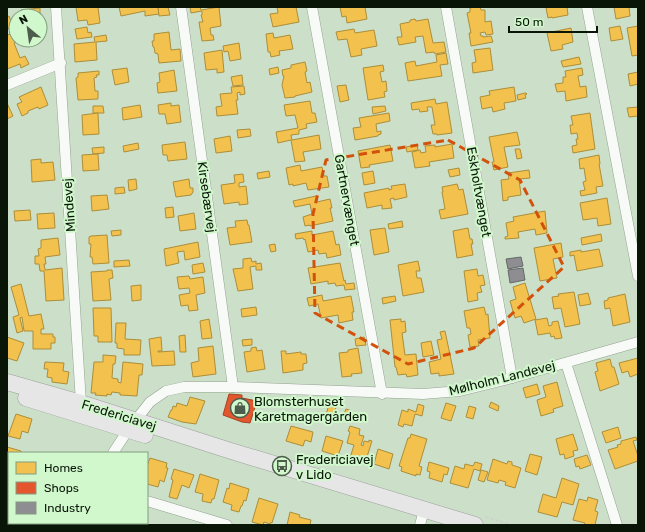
<svg xmlns="http://www.w3.org/2000/svg" width="645" height="532" viewBox="0 0 645 532" font-family="Rubik,sans-serif">
	<style>
		.forest { fill: #a2c59d }
		.homes { fill: #f2c14e; stroke: #ac8e39 }
		.shops { fill: #e4572e; stroke: #a24422 }
		.industry { fill: #8d8d92; stroke: #656968 }
		.lines { fill: none; stroke-linecap: round; stroke-linejoin: round }
		.street-casing { stroke: #93a290; stroke-width: 11 }
		.primary-casing { stroke: #9ca09b; stroke-width: 17 }
		.path { stroke: #cdd3cc; stroke-width: 2; stroke-dasharray: 3 2; stroke-linecap: butt }
		.street { stroke: #f7faf7; stroke-width: 10 }
		.primary { stroke: #e6e6e7; stroke-width: 16 }
		.marked { fill: none; stroke: #d2520c; stroke-width: 3; stroke-dasharray: 8 5; stroke-linejoin: round }
		.labels { text-anchor: middle; dominant-baseline: central; stroke-width: 4; stroke-linejoin: round; paint-order: stroke }
		.street-label { font-size: 13px; fill: #091607; stroke: #d1f7cc }
		.poi-label { font-size: 13px; fill: #091607; stroke: #d1f7cc; text-anchor: start }
	</style>
	<rect width="100%" height="100%" fill="#cce0c9"/>
	<path class="forest" d="M7,473H9V523H87L88,525H7Z"/>
	<g class="homes">
		<path d="M76,7H98L100,23L88,25L87,20L78,21Z"/>
		<path d="M119,7H158L159,14L145,16V11L121,16Z"/>
		<path d="M158,7H168L170,15L159,16Z"/>
		<path d="M190,7H200L201,10L219,7L221,26L210,28L211,35H213L214,40L202,41L199,22H203L201,15H202V11L191,13Z"/>
		<path d="M277,7H296L299,22L273,27L270,14L278,13Z"/>
		<path d="M340,7H365L367,19L347,23L346,16L342,17Z"/>
		<path d="M475,7H480L481,10H485V22L491,21L493,34L486,35L485,32L480,33L481,36H483V37L491,36L493,42L471,46L469,33H471L467,13L470,12V8Z"/>
		<path d="M550,7H567L568,15L552,18V17L548,18L546,8Z"/>
		<path d="M614,7H629L630,16L616,19Z"/>
		<path d="M40,8V18V16H22L21,10Z"/>
		<path d="M9,16L13,27L7,29V17Z"/>
		<path d="M415,19L416,21L428,19L433,43L444,42L446,52L435,54L434,52L426,53L423,36L415,37L416,42L399,45L397,37H402L400,24L410,22V20Z"/>
		<path d="M620,26L623,39L611,41L609,28Z"/>
		<path d="M638,26V55L632,56L627,28Z"/>
		<path d="M87,27L88,33L91,32L92,37L77,39L75,29Z"/>
		<path d="M571,28L573,42L562,45L563,49L551,51L547,33Z"/>
		<path d="M354,29L355,33L374,30L377,46L361,49L362,55L351,57L347,39L338,40L336,32Z"/>
		<path d="M169,32L171,50L180,49L181,61L159,63L158,54L155,53L154,47H153L152,41H154V34Z"/>
		<path d="M13,33L16,42L14,43L20,58L25,56L29,64L21,68L20,64L7,69V35Z"/>
		<path d="M273,33L274,38L290,35L293,49L279,51L280,55L271,57L270,52H268L266,34Z"/>
		<path d="M106,35L107,41L96,42L97,60L75,62L74,44L95,42L94,37Z"/>
		<path d="M239,43L241,59L230,61L228,51L224,52L223,46Z"/>
		<path d="M490,48L493,70L473,73L472,63L476,62L474,50Z"/>
		<path d="M222,50L224,72L217,73V69L206,70L204,53Z"/>
		<path d="M446,53L448,64L440,65L442,76L408,81L405,63L415,61L416,66L437,62L436,55Z"/>
		<path d="M579,57L581,64L563,67L561,61Z"/>
		<path d="M305,62L307,71L305,72L307,83L310,82L312,92L295,96V97L285,98L282,85L284,76H283L282,70L291,68V65Z"/>
		<path d="M383,65L384,71L380,72L382,82L386,81L387,91L384,92L385,97L368,100L363,68Z"/>
		<path d="M278,67L279,73L270,75L269,69Z"/>
		<path d="M127,68L129,82L115,85L112,70Z"/>
		<path d="M582,68L583,75L578,76L580,87L586,86L587,97L566,101L565,91L557,92L555,84L563,83V77H566L565,71Z"/>
		<path d="M174,70L177,91L158,93L157,83L160,82L159,73Z"/>
		<path d="M99,71V75H96L97,77L94,78L95,91H98V99L78,100L76,78L78,77V73Z"/>
		<path d="M638,72V84L630,86L628,74Z"/>
		<path d="M242,75L243,85L233,86L231,77Z"/>
		<path d="M346,85L349,100L340,102L337,86Z"/>
		<path d="M244,86L245,94L240,95V92L237,93L238,100H236L238,114L217,116L216,107L222,106L220,94L232,93L231,87Z"/>
		<path d="M41,87L48,105L39,109L38,107L28,111V113L22,116L17,104L22,102L19,97Z"/>
		<path d="M514,87L516,101L504,103L505,109L493,112L492,107L482,109L480,97L490,95L489,91Z"/>
		<path d="M525,93H526L527,94L525,95L526,98L518,100L517,95Z"/>
		<path d="M435,99L436,104L447,102L452,133L437,135V134H433L431,125H435L432,107H427L428,111L420,112L419,109L412,110L411,103Z"/>
		<path d="M310,101L312,113H315L317,122L306,124L307,128L299,130V134L291,135L292,140L319,135L321,149L303,152L305,161L295,162L291,140L278,143L276,132L298,128L295,115L286,116L284,105Z"/>
		<path d="M7,103L13,116L7,119Z"/>
		<path d="M171,103V106L179,105L181,122L167,124L165,114H159L158,105Z"/>
		<path d="M140,105L142,117L123,120L122,108Z"/>
		<path d="M93,106H103L104,113H93Z"/>
		<path d="M385,106L386,111L373,114L372,107Z"/>
		<path d="M638,107V116L629,117L627,108Z"/>
		<path d="M98,113L99,134L83,135L82,115Z"/>
		<path d="M389,113L390,121L376,124L377,132L381,131V134L378,135V136L355,140L353,128L361,127L359,118Z"/>
		<path d="M590,113L595,149L573,153L572,146L577,145L576,139H578L577,133L571,134L570,125H573L571,116Z"/>
		<path d="M250,129L251,136L238,138L237,130Z"/>
		<path d="M517,132L520,145L504,147L508,167L494,170L492,162H494L489,137Z"/>
		<path d="M230,136L232,151L216,153L214,139Z"/>
		<path d="M185,142L187,159L168,161L167,155H163L162,145Z"/>
		<path d="M138,143L139,149L124,152L123,146Z"/>
		<path d="M452,144L454,158L429,162L430,166L415,168L412,152L420,150L421,153L426,152L425,146L435,145V147Z"/>
		<path d="M390,145L393,161L369,165L370,167L361,168L358,151Z"/>
		<path d="M417,145L418,150L407,152L406,147Z"/>
		<path d="M104,147V153L93,154L92,148Z"/>
		<path d="M515,149H520L522,158L517,159Z"/>
		<path d="M98,154L99,170L83,171L82,155Z"/>
		<path d="M599,155L600,164H599L603,186L596,187L597,193L581,196L580,191L585,190L583,182L586,181L584,168L580,169L579,159Z"/>
		<path d="M41,159V163L53,162L55,180L32,182L31,160Z"/>
		<path d="M300,165L301,171L322,167L324,176H327L329,187L308,190L306,183L293,186V184L289,185L286,168Z"/>
		<path d="M459,168L460,175L450,177L448,170Z"/>
		<path d="M529,170L530,178L519,179L521,195L508,197V200L503,201L501,180L509,179L508,173Z"/>
		<path d="M269,171L270,177L258,179L257,173Z"/>
		<path d="M373,171L375,183L364,185L362,173Z"/>
		<path d="M243,174L244,182L239,183V187L246,186L248,204L239,205V202L224,204L221,185L235,183L234,175Z"/>
		<path d="M136,179L137,189L129,191L128,180Z"/>
		<path d="M189,179L190,188H193V192L191,195L176,197L173,182Z"/>
		<path d="M405,184L407,197L394,200V198L390,199L392,208L382,209V205L367,208L364,193L389,188V190L392,189L391,186Z"/>
		<path d="M457,184L459,190L463,189L468,214L441,219L439,210L445,209L442,192H443L442,187Z"/>
		<path d="M124,187L125,193L115,194V188Z"/>
		<path d="M107,195L109,209L92,211L91,196Z"/>
		<path d="M316,196L317,202L330,199L332,208H330L333,221L310,226V225L305,226L303,217L312,214L310,204L295,207L293,201Z"/>
		<path d="M607,198L611,224L598,226L597,218L583,220L580,203Z"/>
		<path d="M173,207L174,217L166,218L165,208Z"/>
		<path d="M30,210L31,220L15,221L14,211Z"/>
		<path d="M545,211L547,233L536,235L535,229L518,232L519,238L505,239V237L508,236L506,223L514,221L513,217Z"/>
		<path d="M54,213L55,228L38,229L37,214Z"/>
		<path d="M194,213L196,229L180,231L178,216Z"/>
		<path d="M247,220L248,225H249L252,242L230,245L227,228L236,227L235,221Z"/>
		<path d="M402,221L403,227L389,229L388,224Z"/>
		<path d="M385,228L389,252L374,255L370,230Z"/>
		<path d="M468,228L470,239H472L473,244H471L473,255L457,258L453,231Z"/>
		<path d="M121,230V235L112,236L111,231Z"/>
		<path d="M312,231V235L333,231L336,245L339,244L341,255L327,258L326,253L319,254L318,250L308,252L305,239L304,240L303,238L296,239L295,234Z"/>
		<path d="M601,234L602,241L582,245L581,238Z"/>
		<path d="M107,235L109,263L93,264L92,257H90L91,244H89V237L91,236Z"/>
		<path d="M58,238L60,255L45,257L46,264H44L45,270L62,268L64,300L46,301L44,271H40L39,264H35V256H39L38,249L41,248V240Z"/>
		<path d="M198,242L200,257L185,260L184,251L177,252L179,263L166,266L164,249Z"/>
		<path d="M561,243L563,257L553,259L557,278L540,281L534,248Z"/>
		<path d="M275,244L276,251L271,252L269,245Z"/>
		<path d="M599,249L603,266L577,271L574,255L570,256V252L581,250V252Z"/>
		<path d="M251,258L252,262L256,261V264L261,263L262,270H256V266L250,267L253,289L238,291L233,269L243,268V259Z"/>
		<path d="M129,260L130,266L114,267V261Z"/>
		<path d="M418,261L420,271H416L417,278H421L424,292L403,296L398,265Z"/>
		<path d="M203,263L205,272L193,274L192,265Z"/>
		<path d="M340,263L344,281L345,280L346,284L354,283L355,289L345,290L344,285L336,286L335,283L328,284V281L311,284L308,268Z"/>
		<path d="M477,269L478,276L483,275L485,285L480,286L482,292L477,293L478,300L468,302L464,271Z"/>
		<path d="M107,270H112L113,278L109,279L111,300L93,301L91,272L107,271Z"/>
		<path d="M189,276L190,279L203,277L205,293L196,295L198,310L189,311L188,305L181,306L179,295L190,293L189,288L179,289L177,277Z"/>
		<path d="M525,283L536,319L524,323L521,316L515,318L510,301L516,299L513,287Z"/>
		<path d="M21,284L29,316L41,314L44,329H41V334H53V337H55V343H51V349H33V331H24L22,317L20,318L23,331L17,333L13,317L19,315L11,287Z"/>
		<path d="M141,285V300L132,301L131,286Z"/>
		<path d="M574,292L580,324L565,327L561,308L554,309L552,297L559,296L558,294Z"/>
		<path d="M588,293L591,304L580,306L578,295Z"/>
		<path d="M625,294L630,322L613,326L610,308L605,309L604,301L608,300V298Z"/>
		<path d="M322,295L323,301L351,296L354,312H352L353,320L339,323L338,315L321,318L318,304L309,306L307,298Z"/>
		<path d="M395,296L396,301L383,304L382,298Z"/>
		<path d="M256,307L257,315L242,317L241,309Z"/>
		<path d="M484,307L486,315L488,314L490,338L478,340L479,346L470,347L468,335L471,334L470,328H467L464,311Z"/>
		<path d="M93,308H111L112,342H98V336H94Z"/>
		<path d="M547,318L549,326L552,325V322L558,321L562,338L555,339L554,336L551,337L550,333L538,335L535,320Z"/>
		<path d="M209,319L212,338L202,339L200,321Z"/>
		<path d="M401,319V322L405,321L406,332L402,333L405,355L416,354L418,375L407,377L406,374L398,375L396,367H395L390,320Z"/>
		<path d="M116,323H126L125,339L141,340L140,355H124V349L117,348V343H115Z"/>
		<path d="M445,331L454,374L439,376V373L431,374L429,362L441,359L437,340L442,339L440,332Z"/>
		<path d="M185,335L186,352H180L179,336Z"/>
		<path d="M7,337L24,343L17,361L7,358Z"/>
		<path d="M161,337L162,351H158V352L174,351L175,365L152,366L149,339Z"/>
		<path d="M364,337L366,345L356,346L355,339Z"/>
		<path d="M252,339V345L243,346L242,340Z"/>
		<path d="M431,341L434,355L423,357L421,343Z"/>
		<path d="M213,346L216,374L193,377L191,363L199,361L198,348Z"/>
		<path d="M256,347L257,351L262,350L265,369L247,372L244,352L251,351V348Z"/>
		<path d="M358,348L362,373L351,374L352,376L342,377L339,353L348,352V350Z"/>
		<path d="M281,351H286V354L301,352V354H306L307,363L303,364V370L283,373Z"/>
		<path d="M103,355L116,356L115,364H113L112,378L118,379V382L121,383L123,362L143,364L142,375H139L137,396L120,395V393L112,392L111,395L107,394V396L95,395L96,393H91L94,362H103Z"/>
		<path d="M638,358V374L630,377L628,371L622,373L619,363Z"/>
		<path d="M610,359L612,367H614L619,384L600,391L595,372L598,371L596,363Z"/>
		<path d="M45,362L64,363L63,371L69,372L67,384L52,382V378L47,377L48,369H44Z"/>
		<path d="M557,382L563,406L553,409L554,412L541,416L537,400L546,397L543,386Z"/>
		<path d="M537,384L540,394L526,398L523,388Z"/>
		<path d="M190,397L205,401L196,424L182,422L168,417L171,410H172L173,406L176,407L177,403L187,406Z"/>
		<path d="M491,402L499,406L498,411L489,407Z"/>
		<path d="M446,403L456,406L451,421L441,418Z"/>
		<path d="M329,404L336,407L333,418L326,415Z"/>
		<path d="M418,404L424,406L422,416L415,414L412,426L404,424L403,427L398,425L402,410L408,412V409L416,412Z"/>
		<path d="M469,406L476,408L473,419L466,417Z"/>
		<path d="M346,409L352,411L349,421L342,419Z"/>
		<path d="M16,414L32,419L28,433L22,431L20,439L8,436Z"/>
		<path d="M291,426L313,432L311,442L305,440L303,446L286,441Z"/>
		<path d="M350,426L360,429L359,435L364,436L361,445L363,446L364,441L369,442V440L372,441L365,463L350,458L354,445L347,443L350,432L348,431Z"/>
		<path d="M618,427L621,438L606,443L602,432Z"/>
		<path d="M411,434L427,439L419,466L422,467L420,475L416,474V476L401,471L402,467L399,466L408,438H410Z"/>
		<path d="M573,434L578,450L573,451L574,456L565,459L564,454L560,455L556,439Z"/>
		<path d="M326,436L343,441L338,456L322,451Z"/>
		<path d="M636,437L637,440L633,441L638,456V461L615,469L608,450L618,447L617,445L621,444V441Z"/>
		<path d="M7,447L21,451V453H9V458L7,457Z"/>
		<path d="M378,449L393,454L389,469L374,464Z"/>
		<path d="M530,454L542,457L537,475L525,471Z"/>
		<path d="M587,455L591,465L580,469L579,466L576,467L574,459Z"/>
		<path d="M150,458L167,463L166,468H168L164,482L160,480L158,487L147,484V466Z"/>
		<path d="M493,459L507,464L508,461L512,462V465L521,468L515,488L505,485L506,482L499,480L498,483L487,480Z"/>
		<path d="M429,462L449,468L447,475L444,474L442,482L429,478L430,472L427,471Z"/>
		<path d="M475,462L482,464L480,471L474,469L468,488L450,483L455,466L464,469L465,464L473,466Z"/>
		<path d="M174,469L194,475L189,488L182,485L177,499L169,497L173,480L171,479Z"/>
		<path d="M481,470L488,472L484,482L478,480Z"/>
		<path d="M200,474L219,480L214,499H212L211,503L202,501L203,494L195,492Z"/>
		<path d="M562,478L579,484L573,505L562,502L557,517L538,512L543,494L556,498Z"/>
		<path d="M230,483L249,489L246,501L244,500L242,506H241L239,512L231,510L232,505L223,502L227,488L229,489Z"/>
		<path d="M588,497L598,500L595,511L598,512L595,525H584L585,523L573,520L579,499L587,501Z"/>
		<path d="M259,498L278,504L272,523L271,522L270,524L264,522L263,525L252,522Z"/>
		<path d="M290,512L300,515L299,517L311,520L310,525H287Z"/>
	</g>
	<path class="shops" d="M229,394L242,395V398L257,401L250,423L242,422L223,415Z"/>
	<g class="industry">
		<path d="M521,257L523,266L508,269L506,259Z"/>
		<path d="M523,268L525,280L510,283L508,270Z"/>
	</g>
	<g class="lines">
		<defs>
			<g id="street">
				<path d="M56,7L81,403"/>
				<path d="M181,7L233,387"/>
				<path d="M312,7L382,394"/>
				<path d="M446,7L512,378"/>
				<path d="M587,7L638,276"/>
				<path d="M7,85L61,63"/>
				<path d="M566,363L617,525"/>
				<path d="M113,453L128,430L150,402L166,391L184,387H233L423,394L460,391L512,378L638,342"/>
				<path d="M147,501L227,525"/>
				<path d="M99,523L102,525"/>
				<path d="M420,525L424,510"/>
			</g>
			<g id="primary">
				<path d="M7,382L81,403L231,451L475,525"/>
				<path d="M26,398L145,435"/>
			</g>
		</defs>
		<use href="#street" class="street-casing"/>
		<use href="#primary" class="primary-casing"/>
		<g class="path">
			<path d="M7,481H9"/>
			<path d="M486,517L512,525"/>
		</g>
		<use href="#street" class="street"/>
		<use href="#primary" class="primary"/>
	</g>
	<path class="marked" d="M448,140L520,180L564,267L474,348L408,364L315,313L313,214L326,160Z"/>
	<defs>
		<symbol id="shop-ring" viewBox="-11 -11 22 22"><circle r="9.5" fill="#d1f7cc" stroke="#4d5d4b" stroke-width="1.5"/><path d="M-5-2.5h2.3a2.7 3.5 0 0 1 5.4 0H5L5.5 6h-11ZM-1.5-2.5h3a1.5 2.3 0 0 0-3 0Z" fill="#4d5d4b"/></symbol>
		<symbol id="bus-ring" viewBox="-11 -11 22 22"><circle r="9.5" fill="#d1f7cc" stroke="#4d5d4b" stroke-width="1.5"/><path d="M-5-6H5V4H4V6H2V4H-2V6H-4V4H-5ZM-3.5-4V0h7V-4ZM-3.5 1.2v1.5H-2V1.2ZM2 1.2v1.5H3.5V1.2Z" fill="#4d5d4b"/></symbol>
	</defs>
	<g fill-rule="evenodd">
		<use href="#shop-ring" x="229" y="397" width="22" height="22"/>
		<use href="#bus-ring" x="271" y="455" width="22" height="22"/>
	</g>
	<g class="labels">
		<g class="street-label">
			<text transform="translate(479 192) rotate(80)">Eskholtvænget</text>
			<text transform="translate(207 197) rotate(82)">Kirsebærvej</text>
			<text transform="translate(347 200) rotate(80)">Gartnervænget</text>
			<text transform="translate(69 205) rotate(-94)">Mindevej</text>
			<text transform="translate(502 378) rotate(-14)">Mølholm Landevej</text>
			<text transform="translate(119 415) rotate(17)">Fredericiavej</text>
		</g>
		<g class="poi-label">
			<text x="254" y="401">Blomsterhuset<tspan x="254" dy="15">Karetmagergården</tspan></text>
			<text x="296" y="459">Fredericiavej<tspan x="296" dy="15">v Lido</tspan></text>
		</g>
	</g>
	<rect width="645" height="532" fill="none" stroke="#091607" stroke-width="16"/>
	<rect x="8" y="452" width="140" height="72" fill="#d1f7cc" stroke="#819d7d"/>
	<rect x="16" y="462" width="20" height="12" fill="#f2c14e" stroke="#819d7d"/>
	<text x="44" y="472" font-size="12" fill="#091607">Homes</text>
	<rect x="16" y="482" width="20" height="12" fill="#e4572e" stroke="#819d7d"/>
	<text x="44" y="492" font-size="12" fill="#091607">Shops</text>
	<rect x="16" y="502" width="20" height="12" fill="#8d8d92" stroke="#819d7d"/>
	<text x="44" y="512" font-size="12" fill="#091607">Industry</text>
	<g transform="translate(28 28) rotate(331)"><circle r="19" fill="#d1f7cc" stroke="#819d7d"/>
	<path d="M0-3L7 15L0 10L-7 15Z" fill="#4d5d4b"/>
	<text y="-6" font-size="11" font-weight="bold" text-anchor="middle" fill="#091607">N</text>
	</g>
	<path d="M509 26v6h88v-6" fill="none" stroke="#091607" stroke-width="2"/>
	<text x="515" y="26" font-size="12" fill="#091607" stroke="#d1f7cc" stroke-width="3" paint-order="stroke">50 m</text>
</svg>
